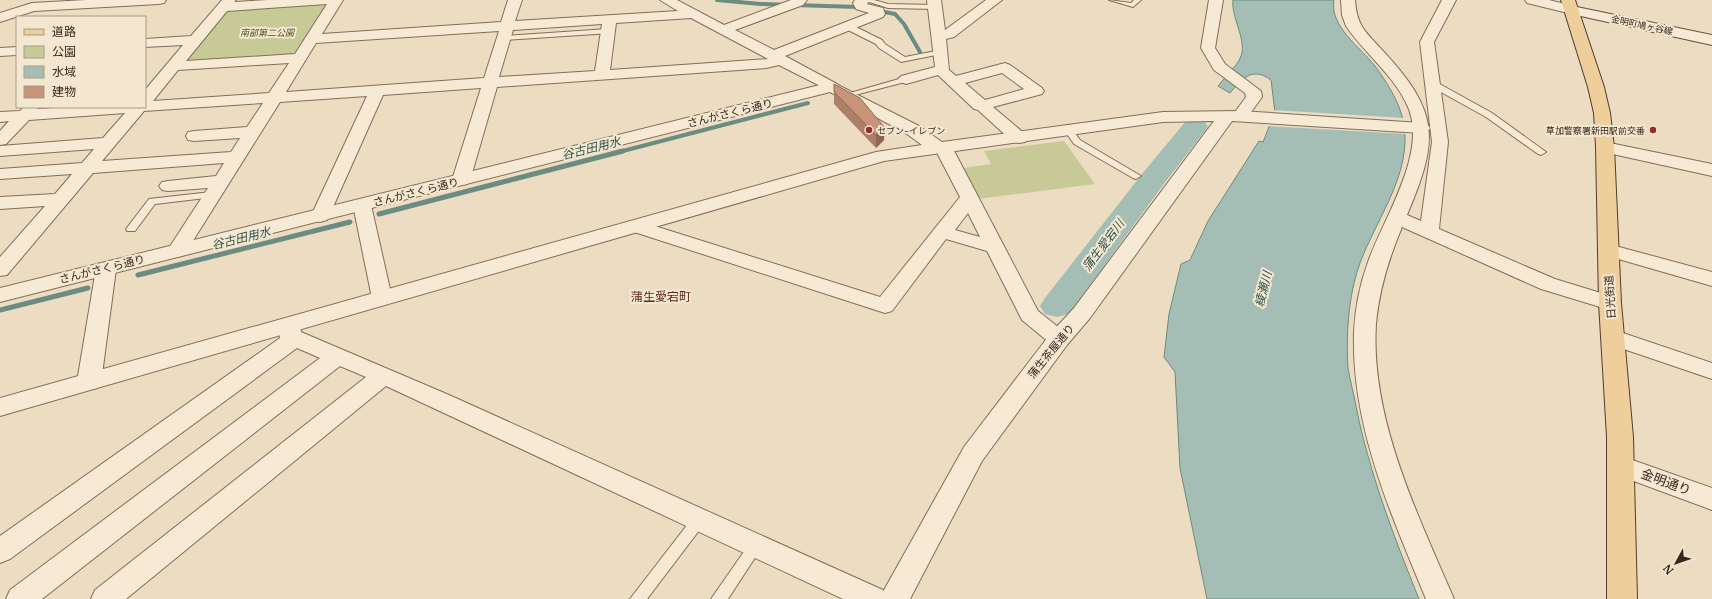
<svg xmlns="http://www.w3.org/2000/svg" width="1712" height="599" viewBox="0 0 1712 599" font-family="Merriweather,'Noto Sans JP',serif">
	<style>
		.green { fill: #c7c996 }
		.water { fill: #a4beb5; stroke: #6b8c81 }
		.pier { fill: #ecdcc1 }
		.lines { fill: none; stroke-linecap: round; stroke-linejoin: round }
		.stream-far1 { stroke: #6b8c81; stroke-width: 4 }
		.stream { stroke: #6b8c81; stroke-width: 5 }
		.river { fill: #a4beb5; fill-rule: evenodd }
		.service-casing { stroke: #846d5a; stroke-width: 2 }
		.minor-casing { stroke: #846d5a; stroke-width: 2 }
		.tertiary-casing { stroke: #846d5a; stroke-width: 2 }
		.secondary-casing { stroke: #664f3d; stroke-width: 2 }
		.primary-casing { stroke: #523c2e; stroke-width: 2 }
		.service { fill: #f7ead4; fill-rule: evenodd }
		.minor { fill: #f7ead4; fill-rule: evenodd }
		.tertiary { fill: #f7ead4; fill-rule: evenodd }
		.secondary { fill: #f7ead4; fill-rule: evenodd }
		.primary { fill: #eece9a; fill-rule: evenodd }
		.wall { fill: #ac7f68 }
		.shaded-wall { fill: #8c6855 }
		.building { fill: #c89479; stroke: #8c6855 }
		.poi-dot { fill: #912c34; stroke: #f4e7d0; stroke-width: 1.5 }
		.labels { text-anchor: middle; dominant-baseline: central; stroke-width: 4; stroke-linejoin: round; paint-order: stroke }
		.far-street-label { font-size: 9px; fill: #35271d; stroke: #f4e7d0 }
		.far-park-label { font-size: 9px; font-style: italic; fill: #485025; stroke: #f4e7d0 }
		.far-poi-label { font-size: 9px; fill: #35271d; stroke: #f4e7d0; text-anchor: start }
		.street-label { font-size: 11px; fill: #35271d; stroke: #f4e7d0 }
		.water-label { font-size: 12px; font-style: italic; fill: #2d544f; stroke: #f4e7d0 }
		.neighbourhood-label { font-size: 12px; fill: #5f271f; stroke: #f4e7d0 }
		.near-street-label { font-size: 13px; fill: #35271d; stroke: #f4e7d0 }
	</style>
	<rect width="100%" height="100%" fill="#ecdcc1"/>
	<g class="green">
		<path d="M331,2L293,55L180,63L226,8Z"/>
		<path d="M1064,141L1095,184L978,199L963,168L991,164L984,151Z"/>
	</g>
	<path class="water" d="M1233,0H1334C1329,26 1361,48 1375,66C1386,81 1399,101 1403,120C1415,174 1372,223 1357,272C1348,302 1346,337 1348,368C1350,381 1354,394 1356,406C1369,472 1394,537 1419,599H1207L1180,468L1175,372L1164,357L1169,314L1181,264L1190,260L1208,221L1259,141L1263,142L1275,112L1271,80C1252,66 1242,79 1230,93L1218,86C1240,59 1249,59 1237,24C1235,16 1232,9 1233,0Z"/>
	<path class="pier" d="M1272,110L1405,118L1406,134L1267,126Z"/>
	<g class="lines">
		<g class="stream-far1">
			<path d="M717,0L760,4L858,7L895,14L904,24L920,52"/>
			<path d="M619,152L808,103"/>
		</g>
		<g class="stream">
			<path d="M379,214L623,151"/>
			<path d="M138,275L350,222"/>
			<path d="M0,310L88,288"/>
		</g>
		<path class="river" d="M1195,119L1204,121L1208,127L1163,185L1069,314L1057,317L1045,314L1040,306L1045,298L1142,174L1186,121Z"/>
		<defs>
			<g id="service">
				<path d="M863,0H874L888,4L935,5L939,7L935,9L888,8Z"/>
				<path d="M1109,0L1131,3L1134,0H1141L1133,7Z"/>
				<path d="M844,24H850L882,40L885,44L905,57L941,50L945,52L941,54L901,62L879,48L876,44L844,28Z"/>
				<path d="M608,29L612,31L611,33L503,40L499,38L503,36Z"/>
				<path d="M906,77H909V81L847,97L843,95Z"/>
				<path d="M1430,82H1436L1492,113L1546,152L1541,155L1538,154L1486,117L1430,86Z"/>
				<path d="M1069,128L1072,129L1080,140L1141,176L1136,179L1133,178L1074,144L1065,131Z"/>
				<path d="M211,192L214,193L216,195L214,197L155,204L135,231H127L126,229L149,199Z"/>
				<path d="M699,514L704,516L706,520L704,524L647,599H630L694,516Z"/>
				<path d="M755,541L760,543L762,547L728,599H711L750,543Z"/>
			</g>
			<g id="minor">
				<path d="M86,0H166L164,3L159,4L34,11L0,22V13L32,3Z"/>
				<path d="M222,0H236L234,2L269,0H343L322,34L501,22L508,0H522L515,21L678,11L660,0H677L724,25L791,0H807L803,5L735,30L774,50L869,13L856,9L853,3L855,0H870L867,4L883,8L885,14L883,17L785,56L837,84L840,87L837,90L832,92L779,65L766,68L497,87L470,180L467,184L461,185L455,184L452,180L481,88L383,95L329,216L327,220L320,222L313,220L311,216L367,96L280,102L184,255L177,257L170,255L167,251L208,188L168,191L162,190L159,186L162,182L168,181L216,176L224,163L93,173L7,275L0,276V257L45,206L0,209V197L55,194L72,174L0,179V169L82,163L94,149L0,156V146L103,138L125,113L29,120L6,144L0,145V131L9,121L0,122V112L20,111L24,107H36L38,109L70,107H145V90L183,45L145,47V39L191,36ZM327,4L295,54L186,61L227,11ZM691,18L768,59L610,70L616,23ZM602,24L595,71L499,77L513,30ZM499,31L484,78L286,92L316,43ZM289,63L269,93L153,101L178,70ZM263,103L247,127L194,131L188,132L186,136L188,140L194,141L240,138L231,152L102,161L144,111Z"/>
				<path d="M927,0H941L945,30L986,0H1002L954,37L946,39L949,70L956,76L1005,63L1010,65L1042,88L1044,91L1042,94L993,107L1025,134L1027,138L1025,142L1019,143L1013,142L978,110L974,109L938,75L906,84L901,82L898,79L901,76L935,67ZM1002,73L1024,89L985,100L965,83Z"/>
				<path d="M1209,0H1223L1215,48L1225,64L1261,91L1262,97L1246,119L1240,121L1234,119L1232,116L1246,97L1245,93L1214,70L1201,48Z"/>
				<path d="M1341,0H1355C1357,27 1366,32 1383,51C1440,112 1439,140 1407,215L1421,221L1432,142L1420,42L1442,0H1456L1434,42L1448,142L1439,229L1555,279L1617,298L1621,303L1617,308L1610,310L1541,289L1402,227C1389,258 1379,290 1376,324C1370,418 1418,515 1454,599H1426C1391,514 1351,426 1354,332C1355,309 1360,284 1368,262C1383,219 1428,153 1408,107C1394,75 1365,54 1346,26L1342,15Z"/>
				<path d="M17,47V55L0,56V48Z"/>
				<path d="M943,142L949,143L952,147L1038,311L1067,334L1070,339L1067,344L1059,347L1051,344L1022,320L987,251L946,239L892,311L885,313L628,230L625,226L628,222L635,220L642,222L880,297L960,197L934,147L937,143ZM968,213L980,237L955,230Z"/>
				<path d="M362,199L369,201L371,205L392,298L389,303L382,305L375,303L372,298L353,205L355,201Z"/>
				<path d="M1608,244L1712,272V286L1601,254L1598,250L1601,246Z"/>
				<path d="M106,263L113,264L116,269L101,382L97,388L89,390L81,388L77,382L96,269L99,264Z"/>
				<path d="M289,318L297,320L300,325L301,332L449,395L883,590L887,599H843L386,386L126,599H91L95,590L366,377L340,366L42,599H6L10,590L320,358L297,348L10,559L0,563V536L280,338L278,325L281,320Z"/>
				<path d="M1614,330L1712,363V379L1606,343L1603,338L1606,333Z"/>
			</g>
			<g id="tertiary">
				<path d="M1525,0H1549L1577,7L1579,10L1577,13L1572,14L1527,3Z"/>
				<path d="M832,82L919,126L942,142L1163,112L1240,111L1421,123L1427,124L1430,128L1427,132L1421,133L1232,121L1090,318L1067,345L982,461L910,599H879L964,447L1051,333L1074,308L1214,121L1163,122L884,161L0,416V398L876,152L922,145L907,134L830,92L0,302V288Z"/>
				<path d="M1605,142L1712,164V176L1599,151L1596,147L1599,143Z"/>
				<path d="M1621,456L1712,488V510L1612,473L1608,466L1612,459Z"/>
			</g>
			<path id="secondary" d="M1572,6L1712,35V45L1567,13L1565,10L1567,7Z"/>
			<path id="primary" d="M1561,0H1575L1604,87L1610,113L1614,147L1621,303L1633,437L1637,599H1607V437L1599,303L1596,147L1594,113L1588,87Z"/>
		</defs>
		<use href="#service" class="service-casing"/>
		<use href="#minor" class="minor-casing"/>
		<use href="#tertiary" class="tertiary-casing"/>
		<use href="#secondary" class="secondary-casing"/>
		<use href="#primary" class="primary-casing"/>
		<use href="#service" class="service"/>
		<use href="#minor" class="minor"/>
		<use href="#tertiary" class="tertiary"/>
		<use href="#secondary" class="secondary"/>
		<use href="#primary" class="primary"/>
	</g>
	<path class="wall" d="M834,84L884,140L876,148L834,104Z"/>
	<path class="shaded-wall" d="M885,128L884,140L876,148V135Z"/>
	<path class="building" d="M834,84L860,98L885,128L876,135L834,92Z"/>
	<g class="poi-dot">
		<circle cx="869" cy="130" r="4"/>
		<circle cx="1653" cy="130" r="4"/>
	</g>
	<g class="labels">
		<g class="far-street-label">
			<text transform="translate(1642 25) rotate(12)">金明町鳩ヶ谷線</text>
		</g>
		<g class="far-park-label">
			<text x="267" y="32">南部第二公園</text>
		</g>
		<g class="far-poi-label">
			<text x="877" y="130">セブン-イレブン</text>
			<text x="1645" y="130" text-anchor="end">草加警察署新田駅前交番</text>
		</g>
		<g class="street-label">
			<text transform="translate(730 113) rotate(-14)">さんがさくら通り</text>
			<text transform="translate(416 192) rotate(-14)">さんがさくら通り</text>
			<text transform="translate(102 269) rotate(-14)">さんがさくら通り</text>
			<text transform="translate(1610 297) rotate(-94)">日光街道</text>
			<text transform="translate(1051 351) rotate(-51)">蒲生茶屋通り</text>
		</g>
		<g class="water-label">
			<text transform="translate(591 148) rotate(-14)">谷古田用水</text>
			<text transform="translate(241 238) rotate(-14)">谷古田用水</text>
			<text transform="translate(1103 245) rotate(-53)">蒲生愛宕川</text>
			<text transform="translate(1263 289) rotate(-76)">綾瀬川</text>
		</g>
		<g class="neighbourhood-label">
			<text x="661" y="296">蒲生愛宕町</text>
		</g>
		<g class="near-street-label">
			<text transform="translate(1666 482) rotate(20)">金明通り</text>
		</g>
	</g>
	<rect x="16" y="16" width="130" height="92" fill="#f4e7d0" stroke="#a89a88"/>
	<rect x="24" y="29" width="20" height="6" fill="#eece9a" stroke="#a89a88"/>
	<text x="52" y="36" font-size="12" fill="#35271d">道路</text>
	<rect x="24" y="46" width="20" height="12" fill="#c7c996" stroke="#a89a88"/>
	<text x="52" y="56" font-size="12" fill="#35271d">公園</text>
	<rect x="24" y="66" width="20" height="12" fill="#a4beb5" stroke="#a89a88"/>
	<text x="52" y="76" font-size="12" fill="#35271d">水域</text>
	<rect x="24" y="86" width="20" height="12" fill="#c89479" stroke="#a89a88"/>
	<text x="52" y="96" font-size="12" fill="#35271d">建物</text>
	<g transform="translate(1676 563) rotate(230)" stroke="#f4e7d0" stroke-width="3" paint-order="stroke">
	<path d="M0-3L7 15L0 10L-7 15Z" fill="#35271d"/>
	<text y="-6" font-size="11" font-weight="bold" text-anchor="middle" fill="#35271d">N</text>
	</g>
</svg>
